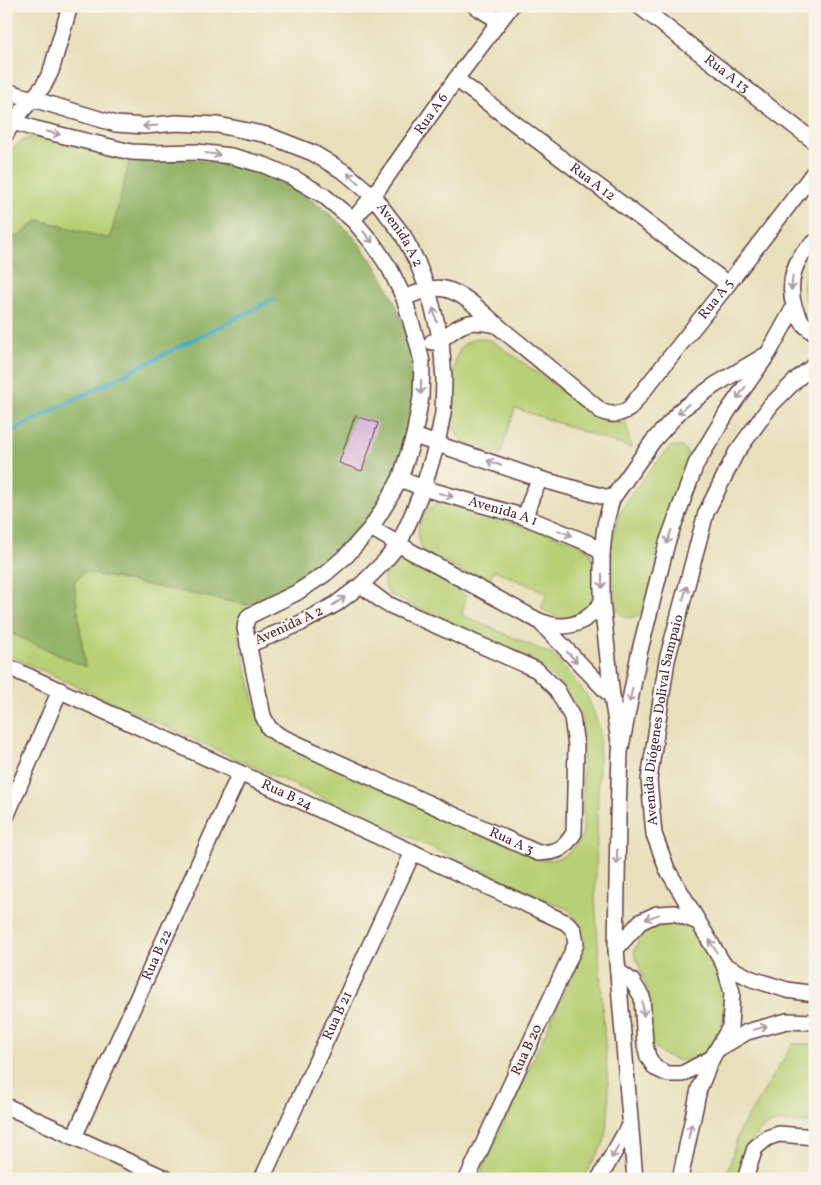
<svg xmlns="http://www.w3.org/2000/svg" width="821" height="1185" viewBox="0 0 821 1185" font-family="Vollkorn,serif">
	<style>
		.green { fill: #b8d075; stroke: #817850 }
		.forest { fill: #92b266; stroke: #6e6848 }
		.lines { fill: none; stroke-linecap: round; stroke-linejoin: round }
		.stream { stroke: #42a9c2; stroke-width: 4.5 }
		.building { fill: #d8b3da }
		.minor-casing { stroke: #623c41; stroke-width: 18 }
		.minor { stroke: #fff; stroke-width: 15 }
		.oneway { stroke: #ae9aa0 }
		.labels { text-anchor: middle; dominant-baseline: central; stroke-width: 4; stroke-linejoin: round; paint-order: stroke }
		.street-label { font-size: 14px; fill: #4a1f2b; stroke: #f7f3e8 }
	</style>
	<rect width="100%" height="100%" fill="#f7f3e8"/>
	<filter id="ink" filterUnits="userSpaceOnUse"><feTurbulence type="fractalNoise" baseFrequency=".02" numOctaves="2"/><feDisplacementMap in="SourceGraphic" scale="10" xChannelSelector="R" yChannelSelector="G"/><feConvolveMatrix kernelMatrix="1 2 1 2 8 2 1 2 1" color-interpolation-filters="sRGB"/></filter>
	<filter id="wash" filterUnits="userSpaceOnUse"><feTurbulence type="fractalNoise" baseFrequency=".0096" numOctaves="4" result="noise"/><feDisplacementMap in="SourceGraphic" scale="20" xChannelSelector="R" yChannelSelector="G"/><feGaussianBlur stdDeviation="1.12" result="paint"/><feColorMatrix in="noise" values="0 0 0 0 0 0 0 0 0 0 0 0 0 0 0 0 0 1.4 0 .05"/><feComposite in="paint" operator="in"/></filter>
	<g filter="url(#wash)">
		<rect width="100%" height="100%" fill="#e8e0bb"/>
		<g class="green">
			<path d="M33,137L39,138L130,160L110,239L39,220L18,237L6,234C6,215 2,163 13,149C18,142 25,139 33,137Z"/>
			<path d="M815,259V316C801,299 800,275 815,259Z"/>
			<path d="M477,338L489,340L494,342L600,418C608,422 616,423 626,423L631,448L515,408L500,456L466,443L458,436L453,426L455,407L454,368L456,358L461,347L466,343Z"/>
			<path d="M674,446C684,446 688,451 690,461L665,532L642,612C633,621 623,619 616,608C615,590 611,568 611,550C613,507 644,478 670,447Z"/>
			<path d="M442,500L483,514L576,542L589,551L593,561L595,589L588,607L582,613L569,618L558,617L541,609L547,593L494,570L489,583L470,576L424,552C412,530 419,510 442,500Z"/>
			<path d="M400,559H411L466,596L462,615L553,655L586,694L600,728L595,900L609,1101L608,1116L604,1142L583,1179H478L583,951C585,935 581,922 569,910L6,654V631L85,666L74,582L83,572L248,605L243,617L238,633L258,718L539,860C562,861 575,853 583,832L582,719L569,697L562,687L540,665L390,595C379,581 384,566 400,559Z"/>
			<path d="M670,924L678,925L686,928L701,940L715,958L726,990L724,1016L720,1029L714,1040L706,1051L699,1056L684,1061L677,1060L664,1055L658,1051L651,1039L649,1003L646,985L634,952L637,944L641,937L648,931L655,927L663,925Z"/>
			<path d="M793,1044H815V1124C805,1123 793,1121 783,1122C751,1124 746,1154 738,1179H726L739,1131Z"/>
		</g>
		<path class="forest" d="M180,159C215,161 250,167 282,183C356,219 406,292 412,374C414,392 413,412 409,430C408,438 405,445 403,452C397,471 388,495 377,511C372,518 365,524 360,531C352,539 345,549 337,557C313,579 280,595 248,605L83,572L74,582L85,667L6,631V234L18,237L39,220L110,239L130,160Z"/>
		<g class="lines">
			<path class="stream" d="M6,434L274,299"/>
		</g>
		<g id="blocks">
			<path class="building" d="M355,416L378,423L362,471L339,463Z"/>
		</g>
	</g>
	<g filter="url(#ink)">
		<use href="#blocks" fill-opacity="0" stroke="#623c41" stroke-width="1"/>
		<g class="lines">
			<defs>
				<g id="minor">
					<path d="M475,6L499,21"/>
					<path id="s1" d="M639,6L815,142"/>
					<path id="s2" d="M456,79L728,284"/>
					<path id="s3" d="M6,91L116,124L145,126L176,123L218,125L267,135L313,153L346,173L373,196L403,235L417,262L428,290L441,340L444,379L443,413L437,444L423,488L412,515L399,544L384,562L361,585L336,604L301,623L248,645"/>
					<path id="s4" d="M6,120L36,129L131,152L153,153L197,152L231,156L264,165L292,177L323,195L353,220L374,245L390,269L404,298L418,345L422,362L421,397L414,436L400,479L386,504L371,528L347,555L325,574L296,593L249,616L246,622L245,628L263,716L269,728L280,736L538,853C559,852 563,850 574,833L576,746L572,717L557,690L537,670L385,603L361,585"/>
					<path d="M6,134L13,122L44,85L51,71L70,6"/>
					<path id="s5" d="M353,220L373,196L456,79L511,6"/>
					<path d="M815,242C810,246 804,251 801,256C788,276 788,304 803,323C806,327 811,330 815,334"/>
					<path id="s6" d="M404,298C417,293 431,286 445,289C469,295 485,316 504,331C536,357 569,384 601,411C613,416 618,415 629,409L728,284L815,171"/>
					<path d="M432,342C443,340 445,336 454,330C470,319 479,322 497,325"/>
					<path d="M414,436L540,479L612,499"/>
					<path id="s7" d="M400,479L423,488L525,517L588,543L602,553"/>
					<path d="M525,517L532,496L540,479"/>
					<path d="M371,528L412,552L539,621C545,623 552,625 558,626C577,627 592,617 602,602"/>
					<path d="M539,621L612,697"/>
					<path id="s8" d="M6,666L567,923L574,931L576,944L467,1179"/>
					<path d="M619,742L612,697L602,602V553L605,525L612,499L653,441L682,409L715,385L764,356"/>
					<path d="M6,817L60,690"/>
					<path d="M616,949L640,922L657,914L675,913L698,922"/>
					<path d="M724,965L752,979L787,990L815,994"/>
					<path d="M618,971L632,981L642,997L645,1044L648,1057L655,1068L668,1074H682L712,1058"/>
					<path d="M718,1049L747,1032L787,1021L815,1022"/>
					<path d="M6,1106L167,1179"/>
					<path id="s9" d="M74,1137L240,773"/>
					<path id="s10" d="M262,1179L413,852"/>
					<path d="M599,1179L630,1124"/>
					<path d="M635,1179L616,949L618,817L620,752L639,654L667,543L696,464L728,411L768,354L794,307"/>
					<path id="s11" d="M680,1179L699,1089L712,1058L730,1027L732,992L724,965L667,869L654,834L649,780L667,660L706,513L736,453L771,405L798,378L815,365"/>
					<path d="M745,1179L755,1148L767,1138L779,1134L815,1137"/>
				</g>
			</defs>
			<use href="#minor" class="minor-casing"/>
			<use href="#minor" class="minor"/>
		</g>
		<defs><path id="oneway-shaft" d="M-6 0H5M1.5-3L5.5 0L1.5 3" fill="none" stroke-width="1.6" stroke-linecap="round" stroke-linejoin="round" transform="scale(1.25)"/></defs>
		<g class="oneway">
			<use href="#oneway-shaft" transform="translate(150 126) rotate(176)"/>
			<use href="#oneway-shaft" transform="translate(53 133) rotate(14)"/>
			<use href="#oneway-shaft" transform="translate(213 154) rotate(8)"/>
			<use href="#oneway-shaft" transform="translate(353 178) rotate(-139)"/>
			<use href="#oneway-shaft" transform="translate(368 237) rotate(50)"/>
			<use href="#oneway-shaft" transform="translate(792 283) rotate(95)"/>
			<use href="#oneway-shaft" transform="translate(435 315) rotate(-104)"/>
			<use href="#oneway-shaft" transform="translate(421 387) rotate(90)"/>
			<use href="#oneway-shaft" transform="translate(741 393) rotate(125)"/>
			<use href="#oneway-shaft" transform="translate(683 409) rotate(138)"/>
			<use href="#oneway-shaft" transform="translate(494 463) rotate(-161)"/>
			<use href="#oneway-shaft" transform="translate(446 495) rotate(16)"/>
			<use href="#oneway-shaft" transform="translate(565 533) rotate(22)"/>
			<use href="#oneway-shaft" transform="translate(669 537) rotate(109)"/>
			<use href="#oneway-shaft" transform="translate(602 581) rotate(90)"/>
			<use href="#oneway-shaft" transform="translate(685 593) rotate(-75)"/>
			<use href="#oneway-shaft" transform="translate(339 601) rotate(-34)"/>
			<use href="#oneway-shaft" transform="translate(572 657) rotate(46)"/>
			<use href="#oneway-shaft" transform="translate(631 695) rotate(101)"/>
			<use href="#oneway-shaft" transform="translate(617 857) rotate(91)"/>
			<use href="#oneway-shaft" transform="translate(652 917) rotate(160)"/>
			<use href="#oneway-shaft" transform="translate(713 946) rotate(-121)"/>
			<use href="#oneway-shaft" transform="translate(643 1009) rotate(84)"/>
			<use href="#oneway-shaft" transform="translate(760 1028) rotate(-15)"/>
			<use href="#oneway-shaft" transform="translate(690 1131) rotate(-78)"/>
			<use href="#oneway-shaft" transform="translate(615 1152) rotate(120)"/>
		</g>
	</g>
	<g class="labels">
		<g class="street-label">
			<text stroke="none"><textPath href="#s1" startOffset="111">Rua A 13</textPath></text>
			<text stroke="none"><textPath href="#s5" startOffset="132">Rua A 6</textPath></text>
			<text stroke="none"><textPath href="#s2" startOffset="171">Rua A 12</textPath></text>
			<text stroke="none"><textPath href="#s3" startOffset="438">Avenida A 2</textPath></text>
			<text stroke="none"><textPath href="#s6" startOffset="411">Rua A 5</textPath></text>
			<text stroke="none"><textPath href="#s7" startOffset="108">Avenida A 1</textPath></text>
			<text transform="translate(289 626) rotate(-25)">Avenida A 2</text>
			<text stroke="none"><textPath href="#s11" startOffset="489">Avenida Diógenes Dolival Sampaio</textPath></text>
			<text stroke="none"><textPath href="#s8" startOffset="309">Rua B 24</textPath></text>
			<text stroke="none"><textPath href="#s4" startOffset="1242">Rua A 3</textPath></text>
			<text stroke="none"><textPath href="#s9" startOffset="200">Rua B 22</textPath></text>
			<text stroke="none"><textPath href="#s10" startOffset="180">Rua B 21</textPath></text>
			<text transform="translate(527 1050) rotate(-65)">Rua B 20</text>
		</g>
	</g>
	<rect width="821" height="1185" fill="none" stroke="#f7f3e8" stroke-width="25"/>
</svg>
